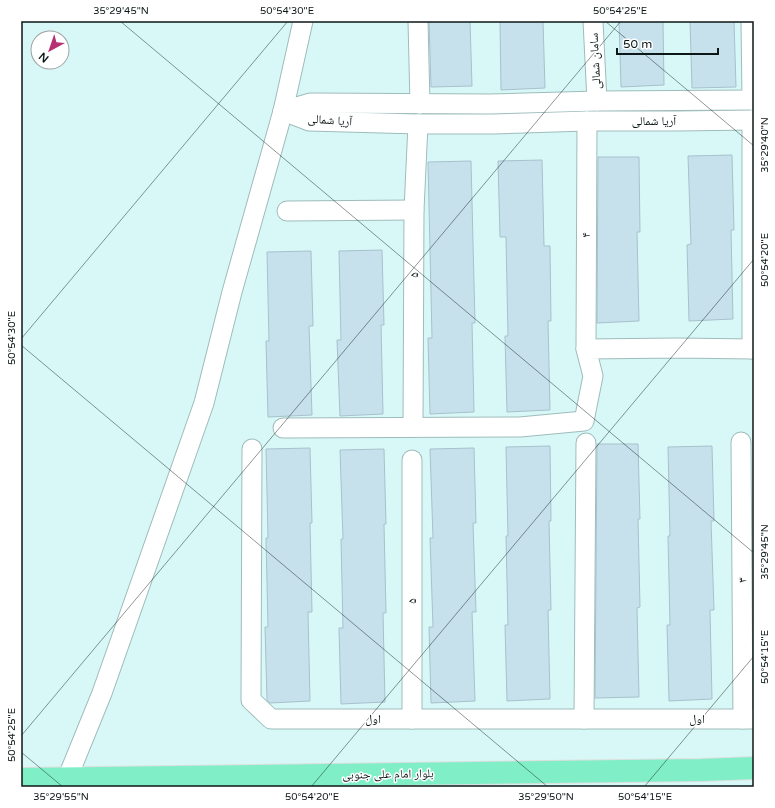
<svg xmlns="http://www.w3.org/2000/svg" width="775" height="808" viewBox="0 0 775 808" font-family="'Varela Round','Noto Naskh Arabic',sans-serif">
	<style>
		.building { fill: #c6e0ec; stroke: #a7c1cd }
		.lines { fill: none; stroke-linecap: round; stroke-linejoin: round }
		.minor-casing { stroke: #9ebcbb; stroke-width: 21 }
		.major-casing { stroke: #dddfdf; stroke-width: 24 }
		.minor { stroke: #fff; stroke-width: 19 }
		.major { stroke: #80efc7; stroke-width: 22 }
		.ticks { fill: none; stroke: #0c1717; stroke-width: 1; stroke-opacity: 0.45 }
		.labels { text-anchor: middle; dominant-baseline: central; stroke-width: 3; stroke-linejoin: round; paint-order: stroke }
		.street-label { font-size: 12px; fill: #0c1717; stroke: #fff }
		.neatline { fill: none; stroke: #0c1717; stroke-width: 1.5 }
		.ticks-label { font-size: 10px; text-anchor: middle; fill: #0c1717 }
	</style>
	<rect width="100%" height="100%" fill="#d8f8f7"/>
	<g class="building">
		<path d="M429,21H470L472,86L431,87Z"/>
		<path d="M500,21H543L545,88L501,90Z"/>
		<path d="M619,21H663L664,85L621,87Z"/>
		<path d="M690,21H734L736,87L692,88Z"/>
		<path d="M732,155L734,230H731L733,319L689,321L687,245L691,244L688,156Z"/>
		<path d="M598,157H639L640,232H637L639,321L597,323Z"/>
		<path d="M542,160L544,246H550L551,321H548L550,410L507,412L505,336H508L506,237H500L498,161Z"/>
		<path d="M471,161L475,323H472L474,412L430,414L428,338H432L428,162Z"/>
		<path d="M382,250L384,325H381L383,414L340,416L337,340H341L339,251Z"/>
		<path d="M311,251L313,326H309L312,415L268,417L266,341H269L267,252Z"/>
		<path d="M597,444H638L640,519H638L640,607L637,608L639,697L595,698Z"/>
		<path d="M550,446L551,521H549L551,610H548L550,699L507,701L505,625H508L506,536H508L506,447Z"/>
		<path d="M712,446L714,521H711L714,610H710L712,699L669,701L667,625H670L668,536H670L668,447Z"/>
		<path d="M310,448L312,523H310L312,612H308L310,701L270,703L267,700L265,627H268L266,538H268L266,449Z"/>
		<path d="M474,448L476,523H473L476,612H472L475,701L431,703L429,627H433L430,538H433L430,449Z"/>
		<path d="M384,449L386,524H384L386,613H383L385,702L341,704L339,628H343L341,539H343L340,450Z"/>
	</g>
	<g class="lines">
		<defs>
			<g id="minor">
				<path d="M418,21L420,104"/>
				<path d="M593,21L597,101"/>
				<path d="M751,21L752,100"/>
				<path d="M283,111L309,121L418,124H493L587,121H677L754,120"/>
				<path d="M283,111L310,103L490,104L597,101L754,100"/>
				<path d="M752,120V349"/>
				<path d="M287,211L414,210"/>
				<path d="M586,349L587,121"/>
				<path d="M413,427L414,210L418,124"/>
				<path d="M283,428L520,427L584,421L593,376L586,349L677,348L754,349"/>
				<path d="M741,442L743,719"/>
				<path d="M252,449L251,700L271,719H754"/>
				<path d="M412,460V719"/>
				<path d="M584,719L586,443"/>
				<path d="M67,779L102,693L204,403L232,292L283,111L303,21"/>
			</g>
			<path id="major" d="M21,779L701,770L754,768"/>
		</defs>
		<use href="#minor" class="minor-casing"/>
		<use href="#major" class="major-casing"/>
		<use href="#minor" class="minor"/>
		<use href="#major" class="major"/>
	</g>
	<path class="ticks" d="M120,21L754,553M605,21L754,146M21,339L288,21M21,345L548,787M21,736L621,21M21,752L63,787M311,787L754,259M644,787L754,656"/>
	<g class="labels">
		<g class="street-label">
			<text transform="translate(595 61) rotate(-93)">سامان شمالی</text>
			<text transform="translate(330 120) rotate(4)">آریا شمالی</text>
			<text x="654" y="121">آریا شمالی</text>
			<text transform="translate(586 235) rotate(-90)">۴</text>
			<text transform="translate(414 275) rotate(-90)">۵</text>
			<text transform="translate(742 580) rotate(-90)">۳</text>
			<text transform="translate(412 601) rotate(-90)">۵</text>
			<text x="373" y="719">اول</text>
			<text x="697" y="719">اول</text>
			<text transform="translate(388 774) rotate(-1)">بلوار امام علی جنوبی</text>
		</g>
	</g>
	<rect width="775" height="808" fill="none" stroke="#ffffff" stroke-width="44"/>
	<g transform="translate(50 50) rotate(220)"><circle r="19" fill="#ffffff" stroke="#9ea2a2"/>
	<path d="M0-3L7 15L0 10L-7 15Z" fill="#b73072"/>
	<text y="-6" font-size="11" font-weight="bold" text-anchor="middle" fill="#0c1717">N</text>
	</g>
	<path d="M617 48v6h101v-6" fill="none" stroke="#0c1717" stroke-width="2"/>
	<text x="623" y="48" font-size="12" fill="#0c1717" stroke="#ffffff" stroke-width="3" paint-order="stroke">50 m</text>
	<rect x="22" y="22" width="731" height="764" class="neatline"/>
	<g class="ticks-label">
		<text x="121" y="14">35°29'45"N</text>
		<text x="287" y="14">50°54'30"E</text>
		<text x="620" y="14">50°54'25"E</text>
		<text transform="translate(764 145) rotate(-90)" y="4">35°29'40"N</text>
		<text transform="translate(764 260) rotate(-90)" y="4">50°54'20"E</text>
		<text transform="translate(11 338) rotate(-90)" y="4">50°54'30"E</text>
		<text transform="translate(764 552) rotate(-90)" y="4">35°29'45"N</text>
		<text transform="translate(764 657) rotate(-90)" y="4">50°54'15"E</text>
		<text transform="translate(11 735) rotate(-90)" y="4">50°54'25"E</text>
		<text x="61" y="800">35°29'55"N</text>
		<text x="312" y="800">50°54'20"E</text>
		<text x="546" y="800">35°29'50"N</text>
		<text x="645" y="800">50°54'15"E</text>
	</g>
</svg>
